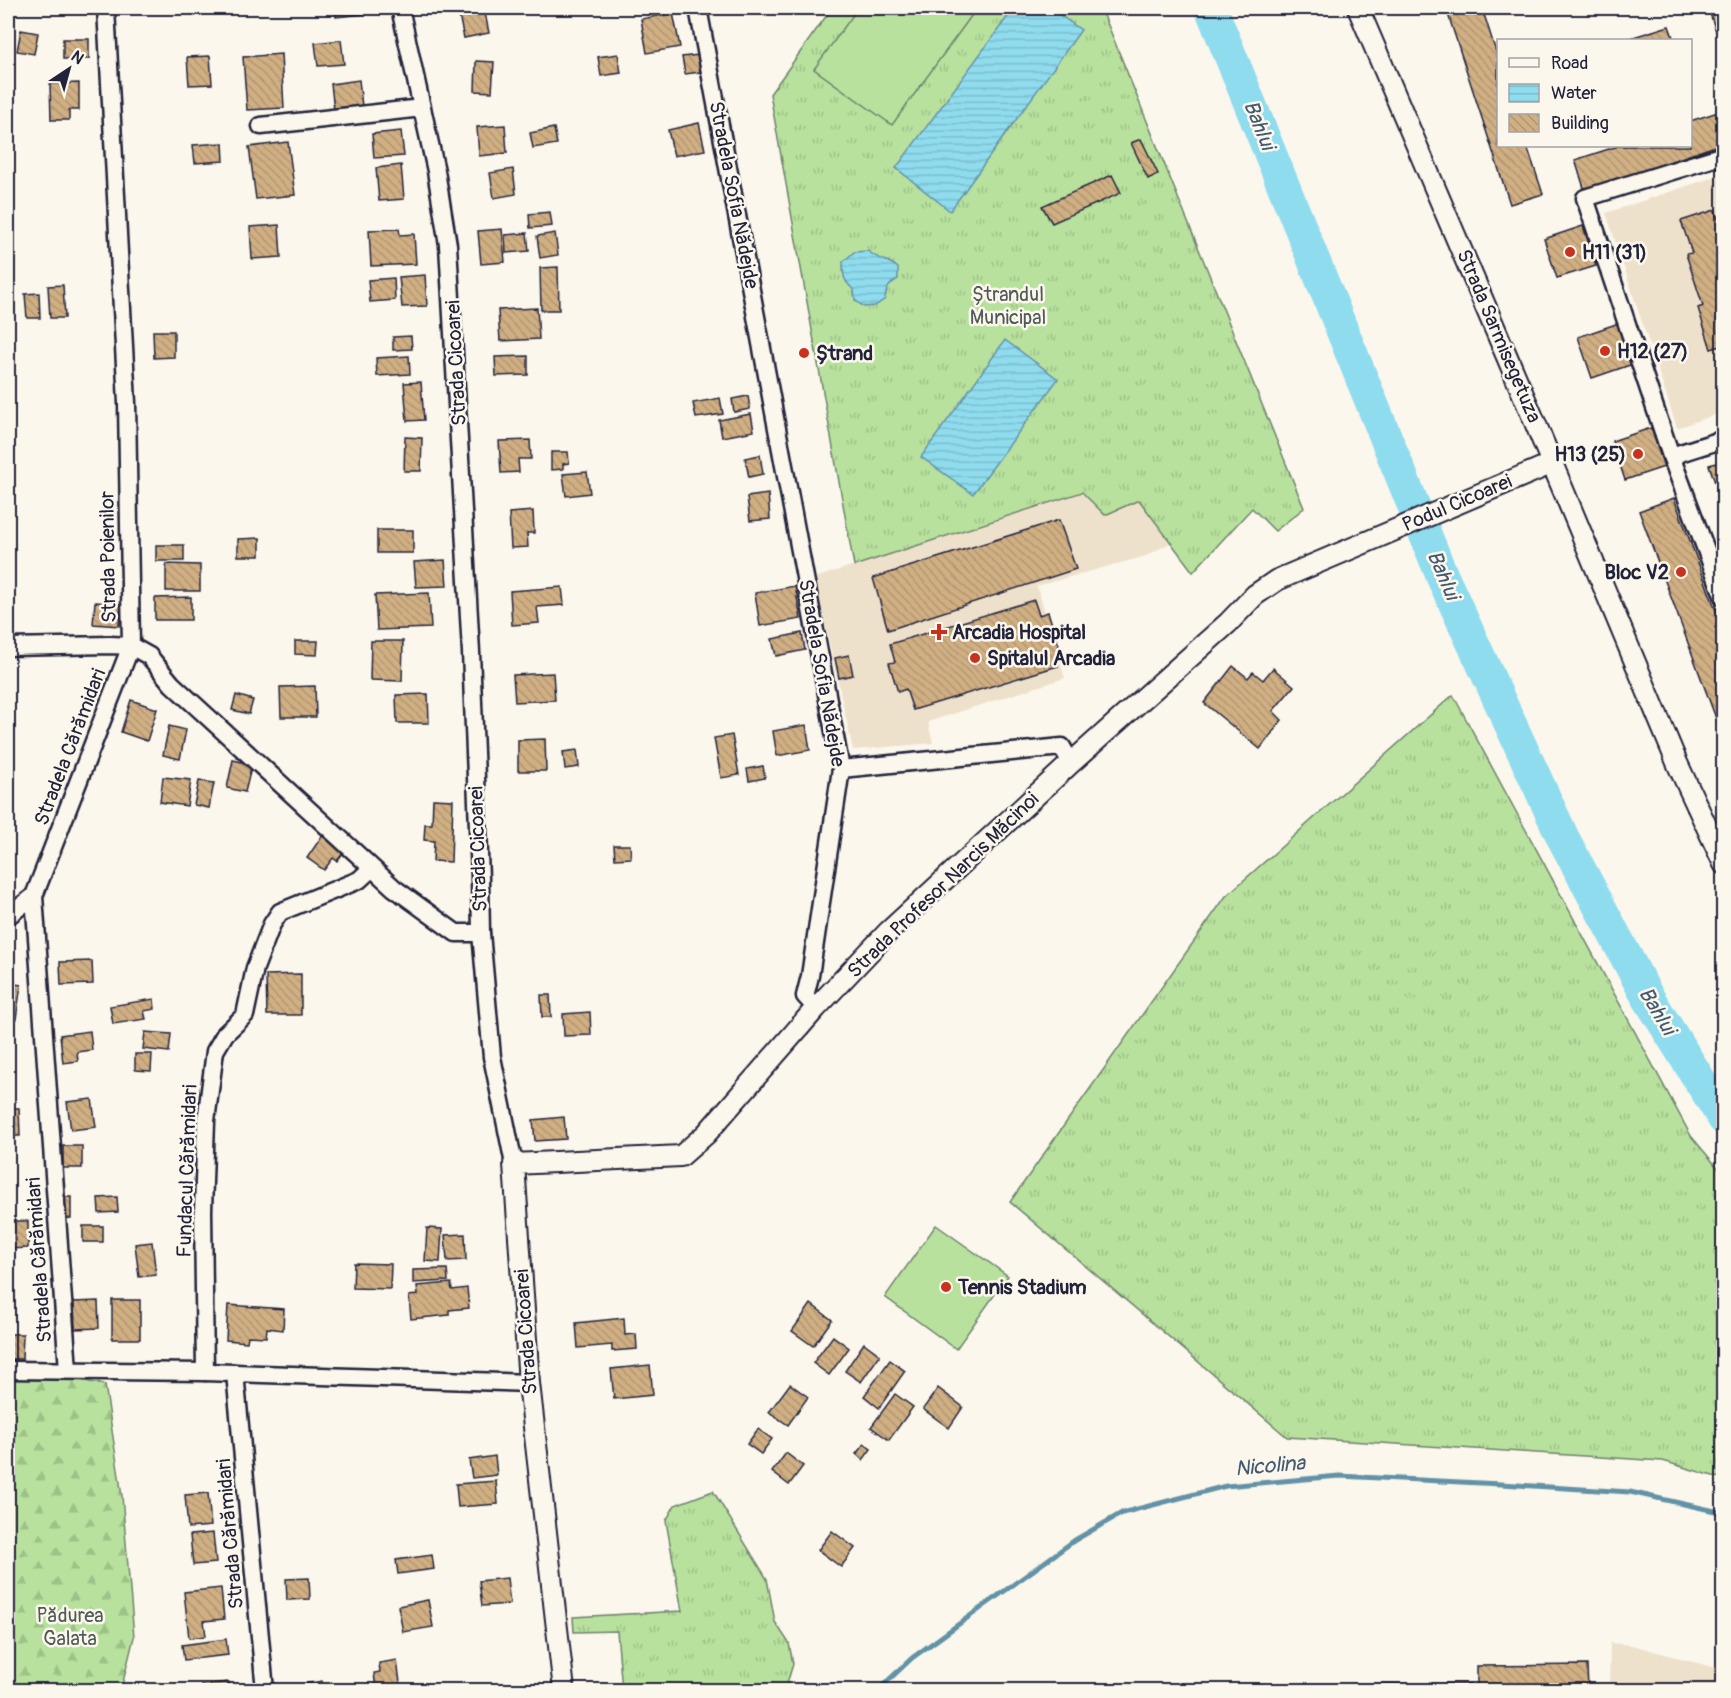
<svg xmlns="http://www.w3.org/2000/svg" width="1731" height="1698" viewBox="0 0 1731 1698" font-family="Pangolin,sans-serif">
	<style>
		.built { fill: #eee1cc }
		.grass { fill: url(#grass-tufts); stroke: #6d826c; stroke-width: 1.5 }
		.forest { fill: url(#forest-firs); stroke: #6d826c; stroke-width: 1.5 }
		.pitch { fill: #b8e19d; stroke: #6d826c; stroke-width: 1.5 }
		.water { fill: url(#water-rules); stroke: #6392a6; stroke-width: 1.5 }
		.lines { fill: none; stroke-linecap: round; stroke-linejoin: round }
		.stream { stroke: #6392a6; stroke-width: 5 }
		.river { stroke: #8fdcee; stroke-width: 33 }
		.building { fill: url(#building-back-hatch); stroke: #22223b; stroke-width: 1.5 }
		.minor-casing { stroke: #22223b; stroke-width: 21 }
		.tertiary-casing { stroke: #22223b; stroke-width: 24 }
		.minor { stroke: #fbf7ec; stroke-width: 16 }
		.tertiary { stroke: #fbf7ec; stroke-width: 20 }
		.poi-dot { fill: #c8321e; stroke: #fbf7ec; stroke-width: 2 }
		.labels { text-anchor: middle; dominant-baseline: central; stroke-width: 5; stroke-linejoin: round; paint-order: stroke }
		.street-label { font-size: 20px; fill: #22223b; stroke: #fbf7ec }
		.poi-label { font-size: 20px; font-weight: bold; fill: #22223b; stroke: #fbf7ec; text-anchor: start }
		.park-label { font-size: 20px; fill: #4f5b58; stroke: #fbf7ec }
		.water-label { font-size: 21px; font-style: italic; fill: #435a71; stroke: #fbf7ec }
	</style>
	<defs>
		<pattern id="grass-tufts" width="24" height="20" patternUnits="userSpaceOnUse" patternTransform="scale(1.5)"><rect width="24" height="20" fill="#b8e19d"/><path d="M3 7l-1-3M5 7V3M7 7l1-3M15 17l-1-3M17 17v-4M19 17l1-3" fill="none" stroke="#9ec188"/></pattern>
		<pattern id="forest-firs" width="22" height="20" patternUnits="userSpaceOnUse" patternTransform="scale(1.5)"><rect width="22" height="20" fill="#b8e19d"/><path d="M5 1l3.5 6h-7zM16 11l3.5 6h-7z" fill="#9ec188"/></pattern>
		<pattern id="water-rules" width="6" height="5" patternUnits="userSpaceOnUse" patternTransform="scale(1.5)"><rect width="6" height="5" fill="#8fdcee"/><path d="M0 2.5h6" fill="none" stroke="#7bbccd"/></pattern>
		<pattern id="building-back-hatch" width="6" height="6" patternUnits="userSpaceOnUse" patternTransform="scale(1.5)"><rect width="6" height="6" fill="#d0af83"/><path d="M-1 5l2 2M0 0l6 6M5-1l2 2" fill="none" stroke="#b29672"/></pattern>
	</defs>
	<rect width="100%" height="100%" fill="#fbf7ec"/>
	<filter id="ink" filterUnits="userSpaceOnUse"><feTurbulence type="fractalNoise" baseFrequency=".0167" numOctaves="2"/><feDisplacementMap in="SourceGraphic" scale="12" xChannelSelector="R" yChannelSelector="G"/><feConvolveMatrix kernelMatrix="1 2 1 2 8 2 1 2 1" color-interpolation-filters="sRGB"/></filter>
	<g filter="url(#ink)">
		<g class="built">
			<path d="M1723,174V412L1677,428L1606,213Z"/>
			<path d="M1082,491L1139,499L1170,543L1146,556L1037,586L1065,678L928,722L933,743L853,750L815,578Z"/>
			<path d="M1610,1643L1632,1645L1723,1670V1690H1609Z"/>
		</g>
		<g class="grass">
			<path d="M832,8H1101L1304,508L1275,531L1252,508L1193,572L1139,500L1105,515L1082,492L854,566L770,94Z"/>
			<path d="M1453,695L1691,1136L1723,1174V1479L1663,1461L1287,1437L1010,1202L1226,896Z"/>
			<path d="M713,1491L767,1579L775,1622L789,1643L793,1664L785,1690H622L617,1631L574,1632L573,1617L682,1611L666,1521L675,1505Z"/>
		</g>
		<path class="forest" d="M8,1372H40L105,1385L122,1496L134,1637L121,1690H8Z"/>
		<g class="pitch">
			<path d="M858,8H977L892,125L814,69Z"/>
			<path d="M936,1225L1008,1276L956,1349L885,1297Z"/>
		</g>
		<g class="water">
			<path d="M1014,8H1050L1081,30L950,211L896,168Z"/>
			<path d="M868,251C879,261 888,259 898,268V279C889,284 886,289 885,299L875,306L864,307L855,300L854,290C843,281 843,275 843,262L854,252Z"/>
			<path d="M1005,340L1058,379L973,494L921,457Z"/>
		</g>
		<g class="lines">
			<path class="stream" d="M878,1690L912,1658L1075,1540L1122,1513L1226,1486L1339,1476L1501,1484L1630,1492L1724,1513"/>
			<path class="river" d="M1211,8L1443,578L1563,838L1646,994L1724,1119"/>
		</g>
		<g class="building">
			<path d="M335,8H364V14L336,17Z"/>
			<path d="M475,8H484L489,33L464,38L458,11Z"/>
			<path d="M1446,8H1482L1498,58V146H1527L1543,194L1510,204Z"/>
			<path d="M1708,8H1724V54Z"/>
			<path d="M673,13L680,47L647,53L641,19Z"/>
			<path d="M1669,26L1674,40H1624Z"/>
			<path d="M21,30L38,33L34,54L17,51Z"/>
			<rect x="63" y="39" width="26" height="20"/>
			<path d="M341,40L344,64L318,66L315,43Z"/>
			<path d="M281,54L284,108L247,110L243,57Z"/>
			<path d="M618,54L621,73L601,76L598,57Z"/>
			<path d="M698,55L700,72L685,74L682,57Z"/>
			<path d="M210,56L212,84L189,85L187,57Z"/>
			<path d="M476,61L494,62L492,92L475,91Z"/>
			<path d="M359,80L362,106L334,110L331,84Z"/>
			<path d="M79,83V110H69V120H51L50,84Z"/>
			<path d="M1724,110V143L1585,191L1575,160L1618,146H1690V121Z"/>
			<path d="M699,123L705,150L674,156L668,130Z"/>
			<path d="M505,125L507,153L479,156L477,127Z"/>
			<path d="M554,128L557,144L533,148L530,133Z"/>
			<path d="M401,131L404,156L374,158L372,134Z"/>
			<path d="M1141,139L1158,174L1148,179L1131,143Z"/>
			<path d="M288,142L295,195L256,199L249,147Z"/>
			<path d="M223,143L224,161L195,163L193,145Z"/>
			<path d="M401,165L404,199L379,201L376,168Z"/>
			<path d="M513,169L516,194L494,198L490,173Z"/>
			<path d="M1112,175L1121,193L1052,223L1042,206Z"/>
			<path d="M1715,210L1724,236V260L1721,261L1724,268V354L1721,346L1711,349L1698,308L1703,306L1686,254L1692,253L1681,221Z"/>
			<path d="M550,212L552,226L530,228L529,214Z"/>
			<path d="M279,225L281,257L252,259L250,227Z"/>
			<path d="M1583,226L1596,266L1557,278L1544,239Z"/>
			<path d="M399,229L400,235L414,234L416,264L371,266L369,230Z"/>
			<path d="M502,229L505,262L481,264L478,231Z"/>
			<path d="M527,233L529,251L506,253L505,235Z"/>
			<path d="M555,233L558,255L540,258L537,236Z"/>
			<path d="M558,267L559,310H541L540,268Z"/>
			<path d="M425,275L427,306L402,307L399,277Z"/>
			<path d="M394,278L395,300L370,302L368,280Z"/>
			<path d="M63,285L65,318H50L48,286Z"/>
			<path d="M39,293L40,318H27L25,294Z"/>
			<path d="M537,308L539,339L500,341L498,310Z"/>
			<path d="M1619,323L1633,364L1592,378L1578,337Z"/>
			<path d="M153,331H174V357L154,358Z"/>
			<path d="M411,336L412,349L393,350V337Z"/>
			<path d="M409,356L410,374L377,376L376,358Z"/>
			<path d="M528,356V375L496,376L495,357Z"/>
			<path d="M421,382L424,420L407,421L404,383Z"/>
			<path d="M748,396L750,409L734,412L732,399Z"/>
			<path d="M720,398L723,414L696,418L693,403Z"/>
			<path d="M751,414L754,431L722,437L719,420Z"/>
			<path d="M1651,428L1664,467L1625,480L1612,441Z"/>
			<path d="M405,437L422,438L421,471H404Z"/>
			<path d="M530,440L531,459H518L519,472L501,473L499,441Z"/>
			<path d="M551,452H568L569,463L563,464V469L551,470Z"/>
			<path d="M760,455L763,474L749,477L745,458Z"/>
			<path d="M1724,461V496L1720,497L1709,465Z"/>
			<path d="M587,472L590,493L566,496L563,474Z"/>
			<path d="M768,494L770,519L750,521L747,497Z"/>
			<path d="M1674,498L1724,632V719L1717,721L1639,511Z"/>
			<path d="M533,511L534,533H527L528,547L511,548L509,513Z"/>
			<path d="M1059,520L1076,569L888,630L873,578Z"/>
			<rect x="377" y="530" width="36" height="23"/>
			<path d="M260,538V556H238V539Z"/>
			<rect x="156" y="545" width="28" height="16"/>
			<path d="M445,560L447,586L416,587L414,562Z"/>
			<path d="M166,564L200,565V591H166Z"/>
			<path d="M795,586L801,619L760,626L755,593Z"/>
			<path d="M562,587L564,605L537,607L539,623L512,625L510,591Z"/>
			<path d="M429,593L431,628L377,630L375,595Z"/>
			<path d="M191,597V620H155V598Z"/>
			<path d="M1034,600L1039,615L1048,612L1061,652L1055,654L1058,666L913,710L906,689L898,692L889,663L895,662L890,644Z"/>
			<path d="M95,602L121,604L119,626L93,624Z"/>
			<path d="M802,633L805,650L776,656L772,639Z"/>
			<path d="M295,641H318L317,655L295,654Z"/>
			<path d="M371,641H403L402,681L370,680Z"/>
			<path d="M849,655L853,675L839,678L835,658Z"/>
			<path d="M1233,666L1248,678L1253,672L1263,680L1273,668L1294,686L1273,711L1282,720L1260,749L1204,703Z"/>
			<path d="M553,673L555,700L515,702L513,675Z"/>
			<path d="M315,686L316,717H281L280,687Z"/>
			<path d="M428,694L429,723H397L396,695Z"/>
			<path d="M236,695L253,700L249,714L232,710Z"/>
			<path d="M131,700L157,709L147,741L121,732Z"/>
			<path d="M806,725L810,750L777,756L773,731Z"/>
			<path d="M169,726L186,730L180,759L163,755Z"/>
			<path d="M732,735L739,775L721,778L714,738Z"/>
			<path d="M545,739L546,771H518V740Z"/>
			<path d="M577,750L579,767L565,769L563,752Z"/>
			<path d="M233,760L252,764L245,792L227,788Z"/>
			<path d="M763,766L765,778L749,781L747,769Z"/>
			<path d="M163,777L191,780L187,806L160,802Z"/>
			<path d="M199,781L214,783L209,808L194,805Z"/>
			<path d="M433,799L453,800L451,862L433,861L434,841L424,840L425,824H432Z"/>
			<path d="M322,836L344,852L337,861L333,858L324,870L307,858Z"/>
			<path d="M614,845H630L631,858L615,859Z"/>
			<path d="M8,947L13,948L12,969H8Z"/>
			<path d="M92,961L93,984L61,985L60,962Z"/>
			<path d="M301,974V1015H267L266,975Z"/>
			<path d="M8,983L21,985L16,1019L8,1018Z"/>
			<path d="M541,995H550L551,1017H542Z"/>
			<path d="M154,999L155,1009L144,1011L146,1019L113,1024L110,1006Z"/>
			<path d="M590,1012L591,1035L564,1036L563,1014Z"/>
			<path d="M90,1031L92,1050L77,1052L78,1061L63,1063L60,1035Z"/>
			<path d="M145,1032L171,1034L169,1052L143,1049Z"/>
			<path d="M135,1054H152L151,1071L135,1070Z"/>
			<path d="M92,1099L96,1127L71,1130L67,1102Z"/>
			<path d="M8,1108H19L20,1136H8Z"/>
			<path d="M564,1117L566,1139L535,1141L533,1120Z"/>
			<rect x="63" y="1146" width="19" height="22"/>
			<path d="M60,1197H71V1218L60,1219Z"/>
			<path d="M117,1197L118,1212L99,1213L98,1198Z"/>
			<path d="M8,1221H28V1248L8,1249Z"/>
			<rect x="83" y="1226" width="20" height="16"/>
			<path d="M427,1228L442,1229L440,1262L425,1261Z"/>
			<path d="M465,1234L466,1260L447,1261L445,1235Z"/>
			<path d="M152,1242L156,1275L139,1277L135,1244Z"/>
			<path d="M354,1263L391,1264L390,1289L353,1288Z"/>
			<path d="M447,1269L448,1281L413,1283V1270Z"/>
			<path d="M451,1283L452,1290L467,1288L469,1308L449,1310V1315L411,1319L409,1296L418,1295L417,1286Z"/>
			<rect x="112" y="1300" width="28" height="39"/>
			<path d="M98,1301L99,1328L75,1329L74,1302Z"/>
			<path d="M811,1304L832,1320L813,1346L792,1331Z"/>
			<path d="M228,1305L284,1309L283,1330L267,1328L266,1337L248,1336L247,1342L226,1340Z"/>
			<path d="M624,1318L625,1335L636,1334L637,1349L612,1351V1345L578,1348L576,1323Z"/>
			<path d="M8,1334H23L22,1359H8Z"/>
			<path d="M833,1336L849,1348L829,1375L813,1363Z"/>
			<path d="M864,1343L880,1355L861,1382L845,1371Z"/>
			<path d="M890,1360L905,1371L879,1408L864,1396Z"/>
			<path d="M650,1365L653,1395L614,1399L611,1369Z"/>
			<path d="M790,1384L808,1397L788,1425L769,1412Z"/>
			<path d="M938,1388L963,1407L949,1428L923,1409Z"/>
			<path d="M895,1394L913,1407L889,1440L871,1427Z"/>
			<path d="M758,1429L772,1439L761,1454L747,1444Z"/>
			<path d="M864,1444L871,1449L863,1460L856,1454Z"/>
			<path d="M786,1453L803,1466L789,1485L772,1472Z"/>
			<path d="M495,1456L497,1475L472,1478L469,1460Z"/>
			<path d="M496,1481L498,1504L458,1507L456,1484Z"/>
			<path d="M208,1493L211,1526L188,1528L185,1495Z"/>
			<path d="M832,1531L855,1548L841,1567L818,1550Z"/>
			<path d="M213,1533L216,1563L193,1565L190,1535Z"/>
			<path d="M432,1555L434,1569L398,1574L396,1560Z"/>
			<path d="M309,1578L310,1599L287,1600L286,1579Z"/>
			<path d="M507,1578L510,1604L482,1606L479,1581Z"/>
			<path d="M221,1588L224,1619L204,1621L206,1636L189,1638L184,1592Z"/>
			<path d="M428,1600L433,1627L403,1632L398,1606Z"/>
			<path d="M226,1639L228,1655L184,1660L182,1645Z"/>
			<path d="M397,1660L401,1690H388V1687L376,1689L374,1673L380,1672L379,1663Z"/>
			<path d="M1587,1665L1588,1690H1477V1666Z"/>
			<path d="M322,1681L323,1690H287V1687Z"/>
			<path d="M229,1682L230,1690H202L201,1685Z"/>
			<rect x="1284" y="1684" width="39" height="6"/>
			<rect x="1352" y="1684" width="118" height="6"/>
			<path d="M1116,1687V1690H1073V1688Z"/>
		</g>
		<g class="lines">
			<defs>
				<g id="minor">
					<path d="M400,8L436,171L448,245L471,652L480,878L481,933L492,1057L514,1164"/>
					<path d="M698,8L841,769L810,976L805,996L816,1008"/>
					<path d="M261,126L422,108"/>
					<path d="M1724,155L1585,198L1671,456L1724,598"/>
					<path d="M1671,456L1724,439"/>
					<path d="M8,647L110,645L131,646L149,656L172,684L394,888L456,933H481"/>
					<path d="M841,769L1062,747L1071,763"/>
					<path d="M8,916L34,896"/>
					<path d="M8,1370L205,1372L529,1383"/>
					<path d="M68,1370L34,896L131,646L127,403L106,8"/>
					<path d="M205,1372L203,1211L206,1121L215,1051L225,1034L245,1015L255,968L272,924L280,912L359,880L371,869"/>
					<path d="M235,1373L265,1690"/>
				</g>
				<g id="tertiary">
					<path d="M1358,8L1534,420L1678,765L1724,864"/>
					<path d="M564,1690L529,1383L514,1164L681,1156L706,1134L816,1008L889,931L1071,763L1228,623L1255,595L1277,580L1553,463"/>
				</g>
			</defs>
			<use href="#minor" class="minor-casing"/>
			<use href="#tertiary" class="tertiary-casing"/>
			<use href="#minor" class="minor"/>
			<use href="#tertiary" class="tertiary"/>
		</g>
	</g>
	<g class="poi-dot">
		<circle cx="1570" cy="252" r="6"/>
		<circle cx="1605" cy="351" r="6"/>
		<circle cx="804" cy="353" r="6"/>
		<circle cx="1638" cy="454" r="6"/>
		<circle cx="1681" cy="572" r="6"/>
		<path d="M936 623h6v6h6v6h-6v6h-6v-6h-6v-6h6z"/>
		<circle cx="975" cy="658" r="6"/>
		<circle cx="946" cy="1287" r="6"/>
	</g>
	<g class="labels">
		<g class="street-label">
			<text transform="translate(734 195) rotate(79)">Stradela Sofia Nădejde</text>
			<text transform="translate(1499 336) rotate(67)">Strada Sarmisegetuza</text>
			<text transform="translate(456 363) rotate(-93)">Strada Cicoarei</text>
			<text transform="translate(1457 503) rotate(-23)">Podul Cicoarei</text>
			<text transform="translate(108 557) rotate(-91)">Strada Poienilor</text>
			<text transform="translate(822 673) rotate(80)">Stradela Sofia Nădejde</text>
			<text transform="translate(70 747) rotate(-69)">Stradela Cărămidari</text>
			<text transform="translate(478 849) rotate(-92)">Strada Cicoarei</text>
			<text transform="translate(943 885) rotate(-44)">Strada Profesor Narcis Măcinoi</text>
			<text transform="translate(187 1171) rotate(-88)">Fundacul Cărămidari</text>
			<text transform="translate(39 1260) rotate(-94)">Stradela Cărămidari</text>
			<text transform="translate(526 1332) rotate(-94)">Strada Cicoarei</text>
			<text transform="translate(230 1534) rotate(-95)">Strada Cărămidari</text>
		</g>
		<g class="poi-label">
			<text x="1582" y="252">H11 (31)</text>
			<text x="1617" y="351">H12 (27)</text>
			<text x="816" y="353">Ștrand</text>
			<text x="1626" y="454" text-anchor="end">H13 (25)</text>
			<text x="1669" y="572" text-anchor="end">Bloc V2</text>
			<text x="952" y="632">Arcadia Hospital</text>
			<text x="987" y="658">Spitalul Arcadia</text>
			<text x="958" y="1287">Tennis Stadium</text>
		</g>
		<g class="park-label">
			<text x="1008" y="294">Ștrandul<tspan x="1008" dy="23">Municipal</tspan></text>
			<text x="70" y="1615">Pădurea<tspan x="70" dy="23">Galata</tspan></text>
		</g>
		<g class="water-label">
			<text transform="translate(1259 125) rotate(68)">Bahlui</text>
			<text transform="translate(1443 575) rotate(67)">Bahlui</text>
			<text transform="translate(1657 1011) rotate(59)">Bahlui</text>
			<text transform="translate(1270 1466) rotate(-5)">Nicolina</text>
		</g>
	</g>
	<rect width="1731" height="1698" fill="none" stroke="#fbf7ec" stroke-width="30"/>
	<rect x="15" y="15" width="1701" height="1668" fill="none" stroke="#22223b" stroke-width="2" filter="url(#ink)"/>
	<rect x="1497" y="39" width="195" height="108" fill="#fbf7ec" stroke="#a4a2a5" stroke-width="1.5"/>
	<rect x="1509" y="58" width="30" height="9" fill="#fbf7ec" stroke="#a4a2a5" stroke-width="1.5"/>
	<text x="1551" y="69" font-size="18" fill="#22223b">Road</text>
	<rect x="1509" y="84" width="30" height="18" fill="url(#water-rules)" stroke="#a4a2a5" stroke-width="1.5"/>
	<text x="1551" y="99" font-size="18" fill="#22223b">Water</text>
	<rect x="1509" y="114" width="30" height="18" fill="url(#building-back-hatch)" stroke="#a4a2a5" stroke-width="1.5"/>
	<text x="1551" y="129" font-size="18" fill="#22223b">Building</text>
	<g transform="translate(69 69) rotate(36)" stroke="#fbf7ec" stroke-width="4.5" paint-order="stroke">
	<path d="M0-4.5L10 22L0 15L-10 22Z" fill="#22223b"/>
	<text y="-9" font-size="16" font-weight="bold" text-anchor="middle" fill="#22223b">N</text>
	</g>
</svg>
